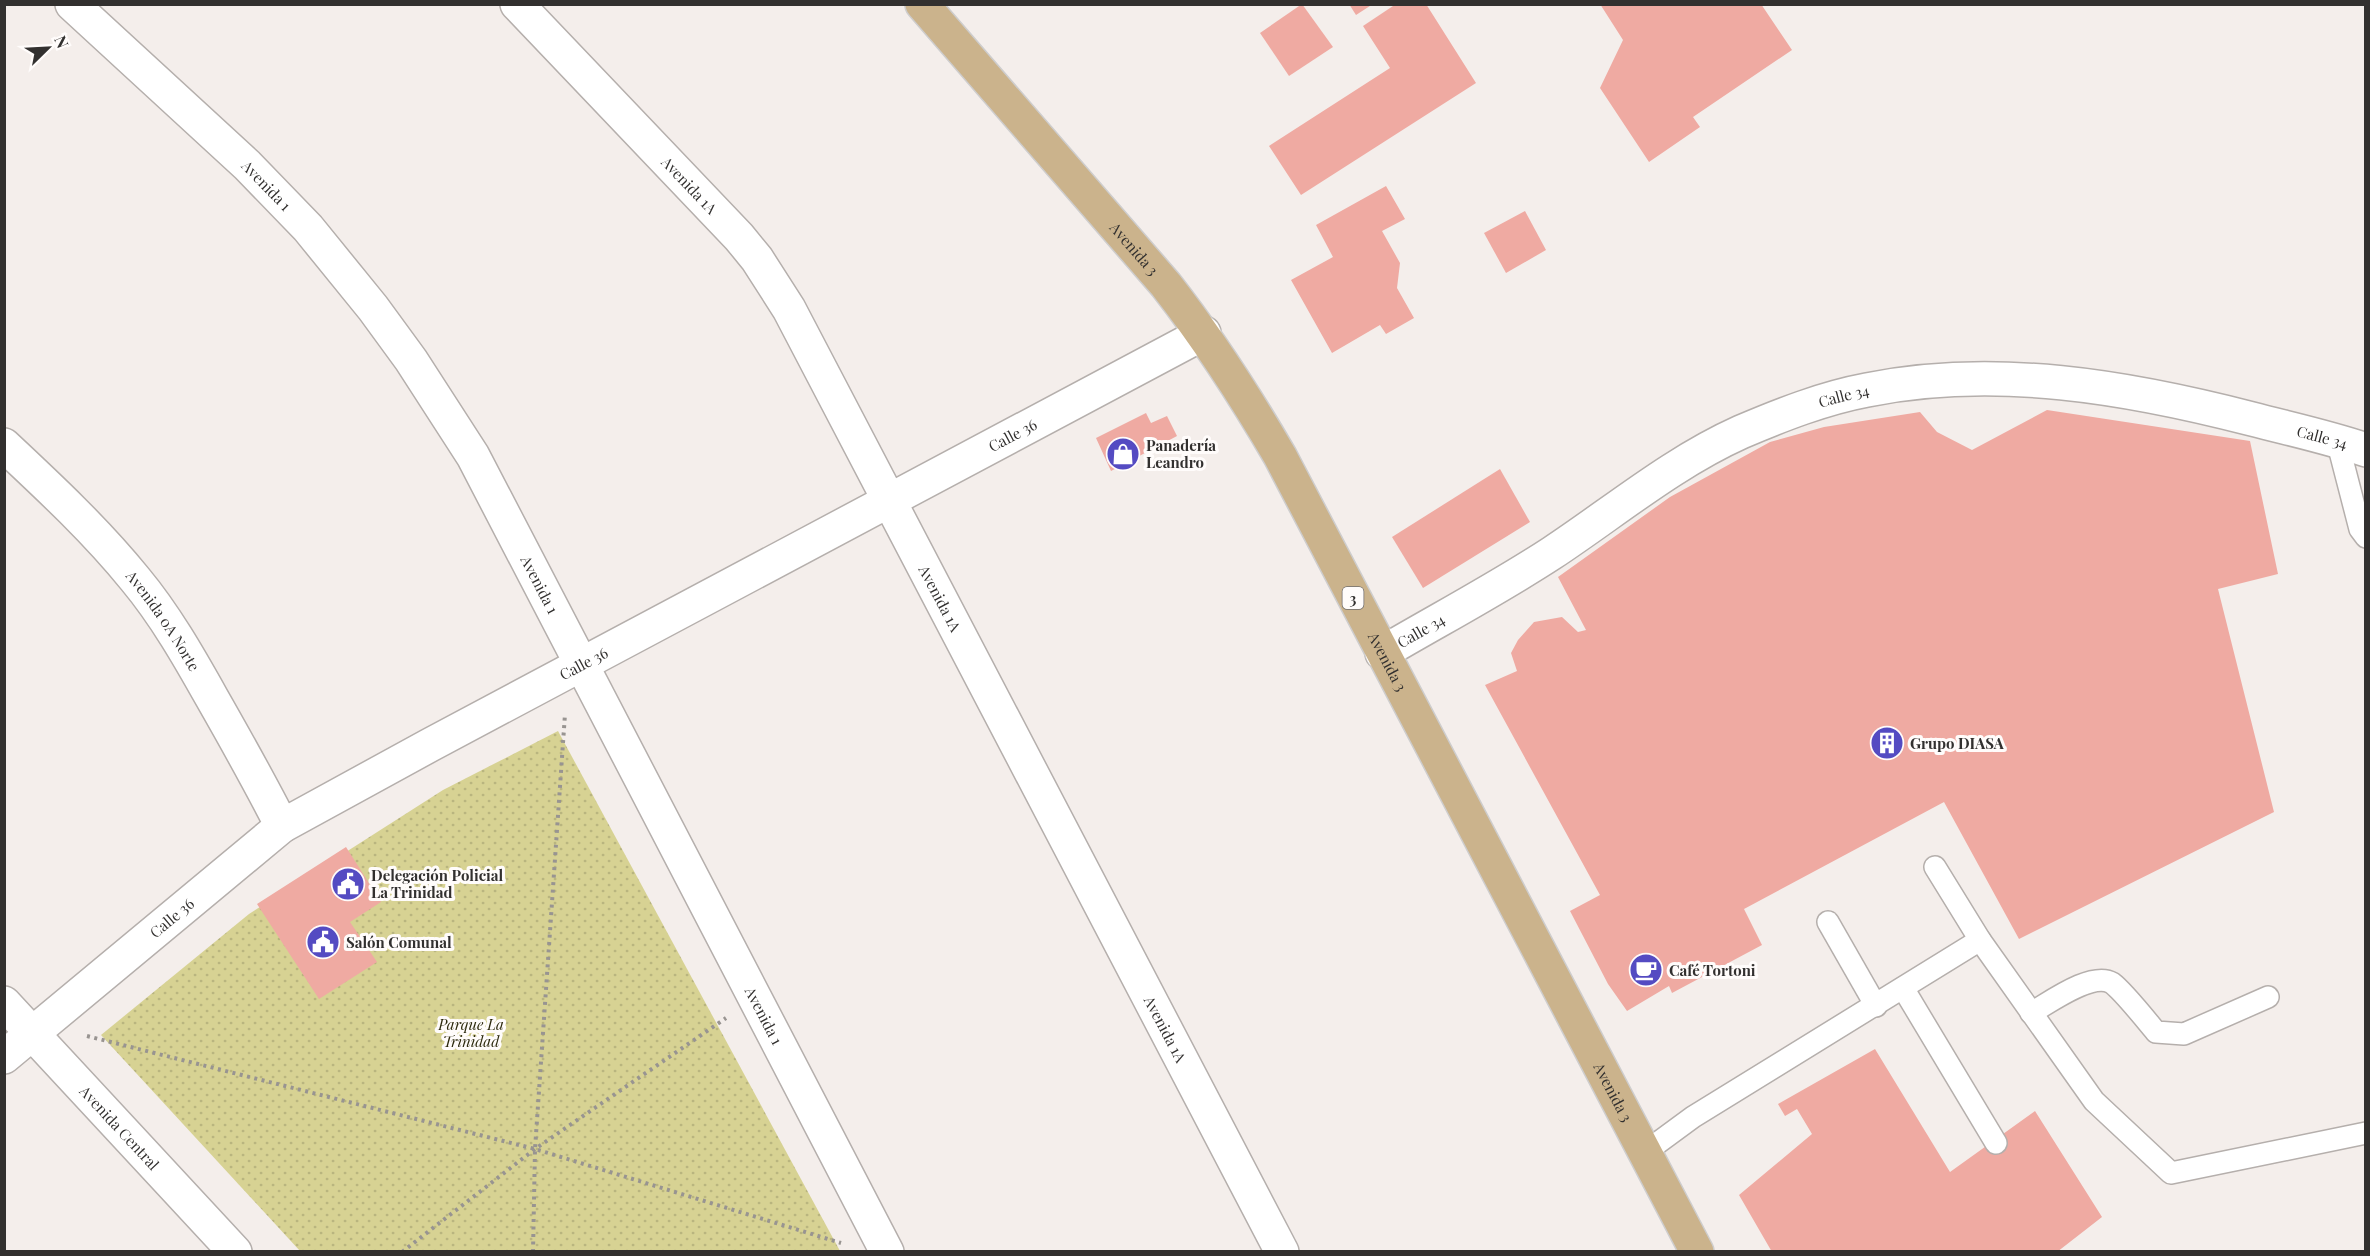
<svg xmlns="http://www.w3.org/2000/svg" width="2370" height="1256" viewBox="0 0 2370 1256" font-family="'Playfair Display',serif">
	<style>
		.grass { fill: url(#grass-dots) }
		.building { fill: #efaaa2 }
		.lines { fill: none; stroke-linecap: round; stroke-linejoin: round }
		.service-casing { stroke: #b5afac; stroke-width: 24 }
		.minor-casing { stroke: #b5afac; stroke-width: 36 }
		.tertiary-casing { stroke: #b5afac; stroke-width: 36 }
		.primary-casing { stroke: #cecdcd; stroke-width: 36 }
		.path { stroke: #989491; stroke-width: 4; stroke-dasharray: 3 4.5; stroke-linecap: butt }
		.service { stroke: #fff; stroke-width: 21 }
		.minor { stroke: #fff; stroke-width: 33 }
		.tertiary { stroke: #fff; stroke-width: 33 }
		.primary { stroke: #cbb38c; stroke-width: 33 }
		.labels { text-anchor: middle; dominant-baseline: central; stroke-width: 6; stroke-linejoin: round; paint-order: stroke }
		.shield { fill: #fffcfb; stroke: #706d6c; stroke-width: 1.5 }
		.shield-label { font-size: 14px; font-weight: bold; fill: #32302f }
		.street-label { font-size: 15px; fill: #32302f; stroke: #fffcfb }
		.poi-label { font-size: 15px; font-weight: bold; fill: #32302f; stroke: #fffcfb; text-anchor: start }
		.park-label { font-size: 15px; font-style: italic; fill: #2d2a0e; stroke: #fffcfb }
	</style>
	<defs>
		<pattern id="grass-dots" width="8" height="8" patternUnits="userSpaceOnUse" patternTransform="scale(1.5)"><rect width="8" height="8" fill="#d7d293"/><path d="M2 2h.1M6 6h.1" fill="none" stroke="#b9b57f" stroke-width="1.8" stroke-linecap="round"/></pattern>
	</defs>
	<rect width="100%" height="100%" fill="#f4eeeb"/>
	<path class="grass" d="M558,731L840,1251H300L101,1035L249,914L443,790Z"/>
	<g class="building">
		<path d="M1302,4L1333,47L1289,76L1260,33Z"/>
		<path d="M1349,4H1373L1356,15Z"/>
		<path d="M1396,4H1426L1476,83L1301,195L1269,146L1390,68L1363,26Z"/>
		<path d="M1600,4H1761L1792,50L1693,117L1700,127L1649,162L1600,88L1623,40Z"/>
		<path d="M1386,186L1405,219L1382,231L1400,263L1397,288L1414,318L1386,334L1380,325L1332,353L1291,280L1333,257L1316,225Z"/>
		<path d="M1525,211L1546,250L1506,273L1484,233Z"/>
		<path d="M2047,410L2250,441L2278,574L2218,589L2274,812L2019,939L1944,802L1744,909L1762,945L1672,993L1669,986L1627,1011L1608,984L1570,911L1600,895L1485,685L1517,671L1511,653L1518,640L1534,622L1562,617L1578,632L1586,630L1558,577L1670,497L1770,442L1824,427L1920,412L1937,432L1972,450Z"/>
		<path d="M1146,413L1151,423L1167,416L1177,436L1111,471L1096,438Z"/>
		<path d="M1500,469L1530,522L1423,588L1392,537Z"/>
		<path d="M346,847L381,902L350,922L377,962L319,999L257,904Z"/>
		<path d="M1875,1049L1950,1172L2035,1111L2102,1217L2057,1252H1772L1739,1195L1812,1134L1797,1109L1785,1116L1778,1104Z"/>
	</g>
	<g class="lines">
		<defs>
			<g id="service">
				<path d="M2337,440L2360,529L2366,537"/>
				<path d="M1935,867L1980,940L2094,1101L2171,1173L2366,1133"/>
				<path d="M1828,922L1876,1006"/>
				<path d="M1903,988L1996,1143"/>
				<path d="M2031,1013C2049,1003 2092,971 2112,983C2123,991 2146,1020 2156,1032L2184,1034L2268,997"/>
				<path d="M1644,1153L1693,1117L1980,940"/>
			</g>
			<g id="minor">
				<path id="s1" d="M72,4L247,165L308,228L373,308L411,360L473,456L887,1252"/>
				<path id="s2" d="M517,4L739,237L757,259L789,309L1282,1252"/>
				<path id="s3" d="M4,445C50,488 96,531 135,579C165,615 189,657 212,698C236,740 260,783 282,826"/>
				<path id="s4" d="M4,1003L235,1252"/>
				<path id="s5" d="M4,1057L282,826L430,745L1204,333"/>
			</g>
			<g id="tertiary">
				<path id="s6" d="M1382,653C1438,620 1497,589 1552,553C1614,512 1672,463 1741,432C1781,415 1824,398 1867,390C1995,364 2128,387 2252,419C2290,429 2328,437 2366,450"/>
			</g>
			<g id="primary">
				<path id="s7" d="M922,4L1166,285C1209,340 1245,396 1280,456L1697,1252"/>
			</g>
		</defs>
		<use href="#service" class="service-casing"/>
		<use href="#minor" class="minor-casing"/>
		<use href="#tertiary" class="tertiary-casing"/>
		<use href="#primary" class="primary-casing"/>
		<g class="path">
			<path d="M87,1036L535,1149L841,1243"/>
			<path d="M402,1252L535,1149L726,1018"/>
			<path d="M533,1252L535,1149L565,714"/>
		</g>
		<use href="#service" class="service"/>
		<use href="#minor" class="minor"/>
		<use href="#tertiary" class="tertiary"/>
		<use href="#primary" class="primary"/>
	</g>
	<defs>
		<symbol id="shop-disc" viewBox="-11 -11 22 22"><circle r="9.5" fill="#544bc2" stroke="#fffcfb"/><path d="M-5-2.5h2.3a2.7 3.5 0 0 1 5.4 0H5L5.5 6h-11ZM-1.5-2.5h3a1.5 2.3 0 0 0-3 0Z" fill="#fff"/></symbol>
		<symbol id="building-disc" viewBox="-11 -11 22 22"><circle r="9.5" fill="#544bc2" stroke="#fffcfb"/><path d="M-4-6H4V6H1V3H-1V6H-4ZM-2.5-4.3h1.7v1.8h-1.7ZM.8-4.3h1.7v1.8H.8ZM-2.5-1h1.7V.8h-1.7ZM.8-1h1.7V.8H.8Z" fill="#fff"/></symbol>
		<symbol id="civic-disc" viewBox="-11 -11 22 22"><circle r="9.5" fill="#544bc2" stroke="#fffcfb"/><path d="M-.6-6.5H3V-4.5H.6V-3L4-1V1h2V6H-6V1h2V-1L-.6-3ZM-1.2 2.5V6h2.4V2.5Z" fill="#fff"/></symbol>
		<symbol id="cafe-disc" viewBox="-11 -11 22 22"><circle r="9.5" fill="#544bc2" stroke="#fffcfb"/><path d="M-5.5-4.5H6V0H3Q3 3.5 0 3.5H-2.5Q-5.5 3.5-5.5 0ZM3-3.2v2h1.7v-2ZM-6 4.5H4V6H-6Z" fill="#fff"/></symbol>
	</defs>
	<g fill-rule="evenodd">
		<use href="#shop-disc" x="1104" y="435" width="38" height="38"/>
		<use href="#building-disc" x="1868" y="724" width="38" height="38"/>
		<use href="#civic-disc" x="329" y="865" width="38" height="38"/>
		<use href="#civic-disc" x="304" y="923" width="38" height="38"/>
		<use href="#cafe-disc" x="1627" y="951" width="38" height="38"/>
	</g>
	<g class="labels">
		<rect class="shield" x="1342.5" y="587" width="21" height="22" rx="4.5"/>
		<g class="shield-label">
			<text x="1353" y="598">3</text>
		</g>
		<g class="street-label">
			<text stroke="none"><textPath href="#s2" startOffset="250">Avenida 1A</textPath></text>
			<text stroke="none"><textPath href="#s1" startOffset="266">Avenida 1</textPath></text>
			<text stroke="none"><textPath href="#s7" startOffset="324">Avenida 3</textPath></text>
			<text stroke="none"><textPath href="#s6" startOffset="531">Calle 34</textPath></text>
			<text stroke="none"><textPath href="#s5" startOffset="1190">Calle 36</textPath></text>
			<text stroke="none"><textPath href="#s6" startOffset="1017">Calle 34</textPath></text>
			<text stroke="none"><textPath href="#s1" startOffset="752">Avenida 1</textPath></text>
			<text stroke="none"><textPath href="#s2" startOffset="736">Avenida 1A</textPath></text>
			<text stroke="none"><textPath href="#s3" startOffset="238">Avenida 0A Norte</textPath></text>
			<text stroke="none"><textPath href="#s6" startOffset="45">Calle 34</textPath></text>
			<text stroke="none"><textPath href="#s7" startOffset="810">Avenida 3</textPath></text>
			<text stroke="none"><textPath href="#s5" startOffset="704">Calle 36</textPath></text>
			<text stroke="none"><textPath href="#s5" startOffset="218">Calle 36</textPath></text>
			<text stroke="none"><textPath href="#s1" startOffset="1238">Avenida 1</textPath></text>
			<text stroke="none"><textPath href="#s2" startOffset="1222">Avenida 1A</textPath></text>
			<text stroke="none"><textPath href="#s7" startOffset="1296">Avenida 3</textPath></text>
			<text stroke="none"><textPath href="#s4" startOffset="170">Avenida Central</textPath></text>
		</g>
		<g class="poi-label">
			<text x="1146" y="445">Panadería<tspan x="1146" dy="17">Leandro</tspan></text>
			<text x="1910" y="743">Grupo DIASA</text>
			<text x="371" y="875">Delegación Policial<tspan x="371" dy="17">La Trinidad</tspan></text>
			<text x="346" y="942">Salón Comunal</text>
			<text x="1669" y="970">Café Tortoni</text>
		</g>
		<g class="park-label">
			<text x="471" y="1024">Parque La<tspan x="471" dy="17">Trinidad</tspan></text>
		</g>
	</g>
	<rect width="2370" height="1256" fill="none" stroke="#32302f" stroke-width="12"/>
	<g transform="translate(48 48) rotate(66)" stroke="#fffcfb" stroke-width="4.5" paint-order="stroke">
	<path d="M0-4.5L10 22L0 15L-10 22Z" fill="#32302f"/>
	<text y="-9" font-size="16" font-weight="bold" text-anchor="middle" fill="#32302f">N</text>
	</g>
</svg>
